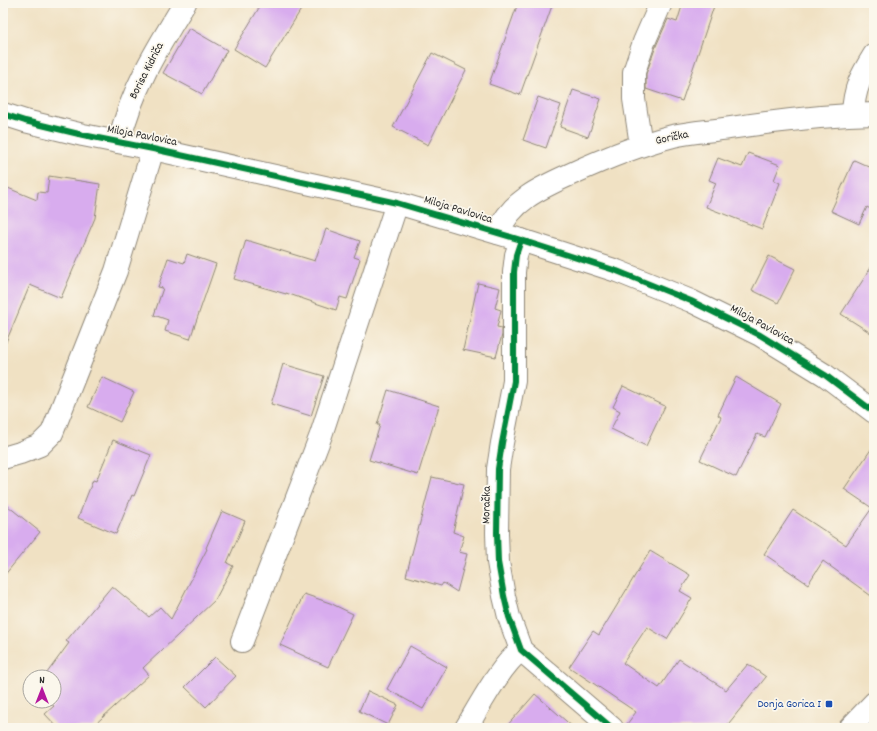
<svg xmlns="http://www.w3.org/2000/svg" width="877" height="731" viewBox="0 0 877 731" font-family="Dekko,sans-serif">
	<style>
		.building { fill: #d8acee }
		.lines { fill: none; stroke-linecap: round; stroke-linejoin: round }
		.minor-casing { stroke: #8e8677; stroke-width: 24 }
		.primary-casing { stroke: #8e8677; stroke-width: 24 }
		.minor { stroke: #fff; stroke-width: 22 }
		.primary { stroke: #fff; stroke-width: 22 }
		.cycleway-casing { stroke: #fbf7ec; stroke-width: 8 }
		.cycleway { stroke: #00873e; stroke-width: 6 }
		.transit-dot { fill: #1a4fb4; stroke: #fbf7ec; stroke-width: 1.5 }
		.labels { text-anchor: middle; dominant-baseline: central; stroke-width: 3.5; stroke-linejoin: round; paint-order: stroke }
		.street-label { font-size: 12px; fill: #2b2b2b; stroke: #fbf7ec }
		.transit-label { font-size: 12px; fill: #164399; stroke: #fbf7ec; text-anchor: end }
	</style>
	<rect width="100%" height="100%" fill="#fbf7ec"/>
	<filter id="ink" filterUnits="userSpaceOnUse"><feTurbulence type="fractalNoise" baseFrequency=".025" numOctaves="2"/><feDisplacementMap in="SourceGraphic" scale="8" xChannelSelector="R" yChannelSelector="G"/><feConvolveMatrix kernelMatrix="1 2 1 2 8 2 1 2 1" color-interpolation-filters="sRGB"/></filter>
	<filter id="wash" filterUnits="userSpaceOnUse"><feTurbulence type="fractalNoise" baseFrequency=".012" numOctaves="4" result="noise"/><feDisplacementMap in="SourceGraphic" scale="16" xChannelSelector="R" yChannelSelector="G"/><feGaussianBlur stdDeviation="0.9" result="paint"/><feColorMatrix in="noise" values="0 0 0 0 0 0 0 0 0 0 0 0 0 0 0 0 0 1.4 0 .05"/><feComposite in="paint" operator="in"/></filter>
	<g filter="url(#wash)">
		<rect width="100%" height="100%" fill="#f0e1c3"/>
		<g id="blocks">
			<g class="building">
				<path d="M262,3H305L265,68L234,49Z"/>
				<path d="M518,3H553L520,95L489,84Z"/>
				<path d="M683,3H715L682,101L646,89V74L656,46L668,19L677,22Z"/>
				<path d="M189,28L227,50L202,94L163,73Z"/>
				<path d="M432,53L466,70L428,145L393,127Z"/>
				<path d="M573,90L601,99L588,137L560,127Z"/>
				<path d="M538,97L561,105L546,148L523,140Z"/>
				<path d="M748,153L780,165L774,180L780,183L762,229L706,207L716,183L709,180L718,158L742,167Z"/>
				<path d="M854,160L874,169V211L867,207L859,224L831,211Z"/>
				<path d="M49,176L100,184L95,218L61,298L30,285L3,349V186L37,200L38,192L47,193Z"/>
				<path d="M326,229L360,241L354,257L360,259L347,299L340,297L336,310L286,293V294L234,279L246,240L315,261Z"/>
				<path d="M187,254L216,264L190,339L165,331L168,320L154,315L163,288L158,287L168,258L184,263Z"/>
				<path d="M769,256L795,269L778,303L752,290Z"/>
				<path d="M874,263V335L841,314Z"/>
				<path d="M478,283L500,288L495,308L501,310L497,327L502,328V335L496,357L463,350Z"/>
				<path d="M283,364L324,376L311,416L271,404Z"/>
				<path d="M102,377L134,392L120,422L88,407Z"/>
				<path d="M736,377L781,404L765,437L757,434L736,477L700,460L721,417L718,415Z"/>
				<path d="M623,386L665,406L646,446L611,429L620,411L613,407Z"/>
				<path d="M388,390L439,406L418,475L369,460L380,425H377Z"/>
				<path d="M113,440L151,455L134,496L132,495L116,534L78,518L93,480L96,481Z"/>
				<path d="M874,445V598L823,561L808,584L764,554L793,510L846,545L872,508L844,489Z"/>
				<path d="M432,477L464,484L453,532L464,536L459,552L467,554L457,592L443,583L441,586L406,576Z"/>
				<path d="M3,502L40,532L3,577Z"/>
				<path d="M222,511L245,521L227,563L233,566L215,600L143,668L149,675L91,728H58L45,714L54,706L47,701H54V677H44L69,643L66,641L112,586L149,617L160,607L171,619L207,549L206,548Z"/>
				<path d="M650,551L690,575L680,591L692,598L667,639L647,627L623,663L659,688L679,659L726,690L748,664L766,677L725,728H624L636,712L569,667L593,631L599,635Z"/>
				<path d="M304,594L330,603L353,614L328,667L280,645Z"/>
				<path d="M410,646L447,667L423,709L387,689Z"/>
				<path d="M215,657L236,676L206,707L185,687Z"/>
				<path d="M368,691L398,705L388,725L359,711Z"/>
				<path d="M535,694L574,728H505Z"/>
			</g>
		</g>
	</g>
	<g filter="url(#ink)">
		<use href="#blocks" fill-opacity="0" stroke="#8e8677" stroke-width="1"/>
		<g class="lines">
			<defs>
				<g id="minor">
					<path d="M3,114L25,121L83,135L153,149L397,203L521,240L617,271L691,301L760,335L825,375L874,412"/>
					<path d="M853,114C854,88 861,76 874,55"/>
					<path d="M119,142C132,89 156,50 185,3"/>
					<path d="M641,145L634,99V72L644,42L661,3"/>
					<path d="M498,233C510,201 542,187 571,174C604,159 637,145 673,136C691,132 711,131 730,128C777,121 826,115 874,114"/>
					<path d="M521,240L516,255L514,272V381L502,443L498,469L497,533L498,562L504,596L509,617L521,650L612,728"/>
					<path d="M3,458L20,453L40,445L52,433L116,271L153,149"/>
					<path d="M242,641L321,435L397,203"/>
					<path d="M466,728C480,705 501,665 521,650"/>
				</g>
				<path id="primary" d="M850,728L874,703"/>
			</defs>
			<use href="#minor" class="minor-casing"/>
			<use href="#primary" class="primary-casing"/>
			<use href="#minor" class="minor"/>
			<use href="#primary" class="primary"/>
			<defs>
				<g id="cycleway">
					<path d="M3,114L25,121L83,135L153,149L397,203L521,240L617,271L691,301L760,335L825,375L874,412"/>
					<path d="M521,240L516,255L514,272V381L502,443L498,469L497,533L498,562L504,596L509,617L521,650L612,728"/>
				</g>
			</defs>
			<use href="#cycleway" class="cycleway-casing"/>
			<use href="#cycleway" class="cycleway"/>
		</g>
	</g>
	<rect class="transit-dot" x="825" y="700" width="8" height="8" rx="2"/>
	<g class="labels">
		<g class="street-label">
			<text transform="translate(147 71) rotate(-63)">Borisa Kidriča</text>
			<text transform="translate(142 136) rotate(11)">Miloja Pavlovica</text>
			<text transform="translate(672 138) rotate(-12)">Gorička</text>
			<text transform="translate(458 210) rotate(17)">Miloja Pavlovica</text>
			<text transform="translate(762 325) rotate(29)">Miloja Pavlovica</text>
			<text transform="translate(487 505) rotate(-89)">Moračka</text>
		</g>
		<g class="transit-label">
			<text x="821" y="704">Donja Gorica I</text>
		</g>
	</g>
	<rect width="877" height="731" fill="none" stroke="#fbf7ec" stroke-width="16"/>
	<g transform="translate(42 689)"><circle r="19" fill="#fbf7ec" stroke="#a8a59f"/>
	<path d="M0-3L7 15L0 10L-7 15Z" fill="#b5179e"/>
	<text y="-6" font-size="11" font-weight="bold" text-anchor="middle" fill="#2b2b2b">N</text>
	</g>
</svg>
